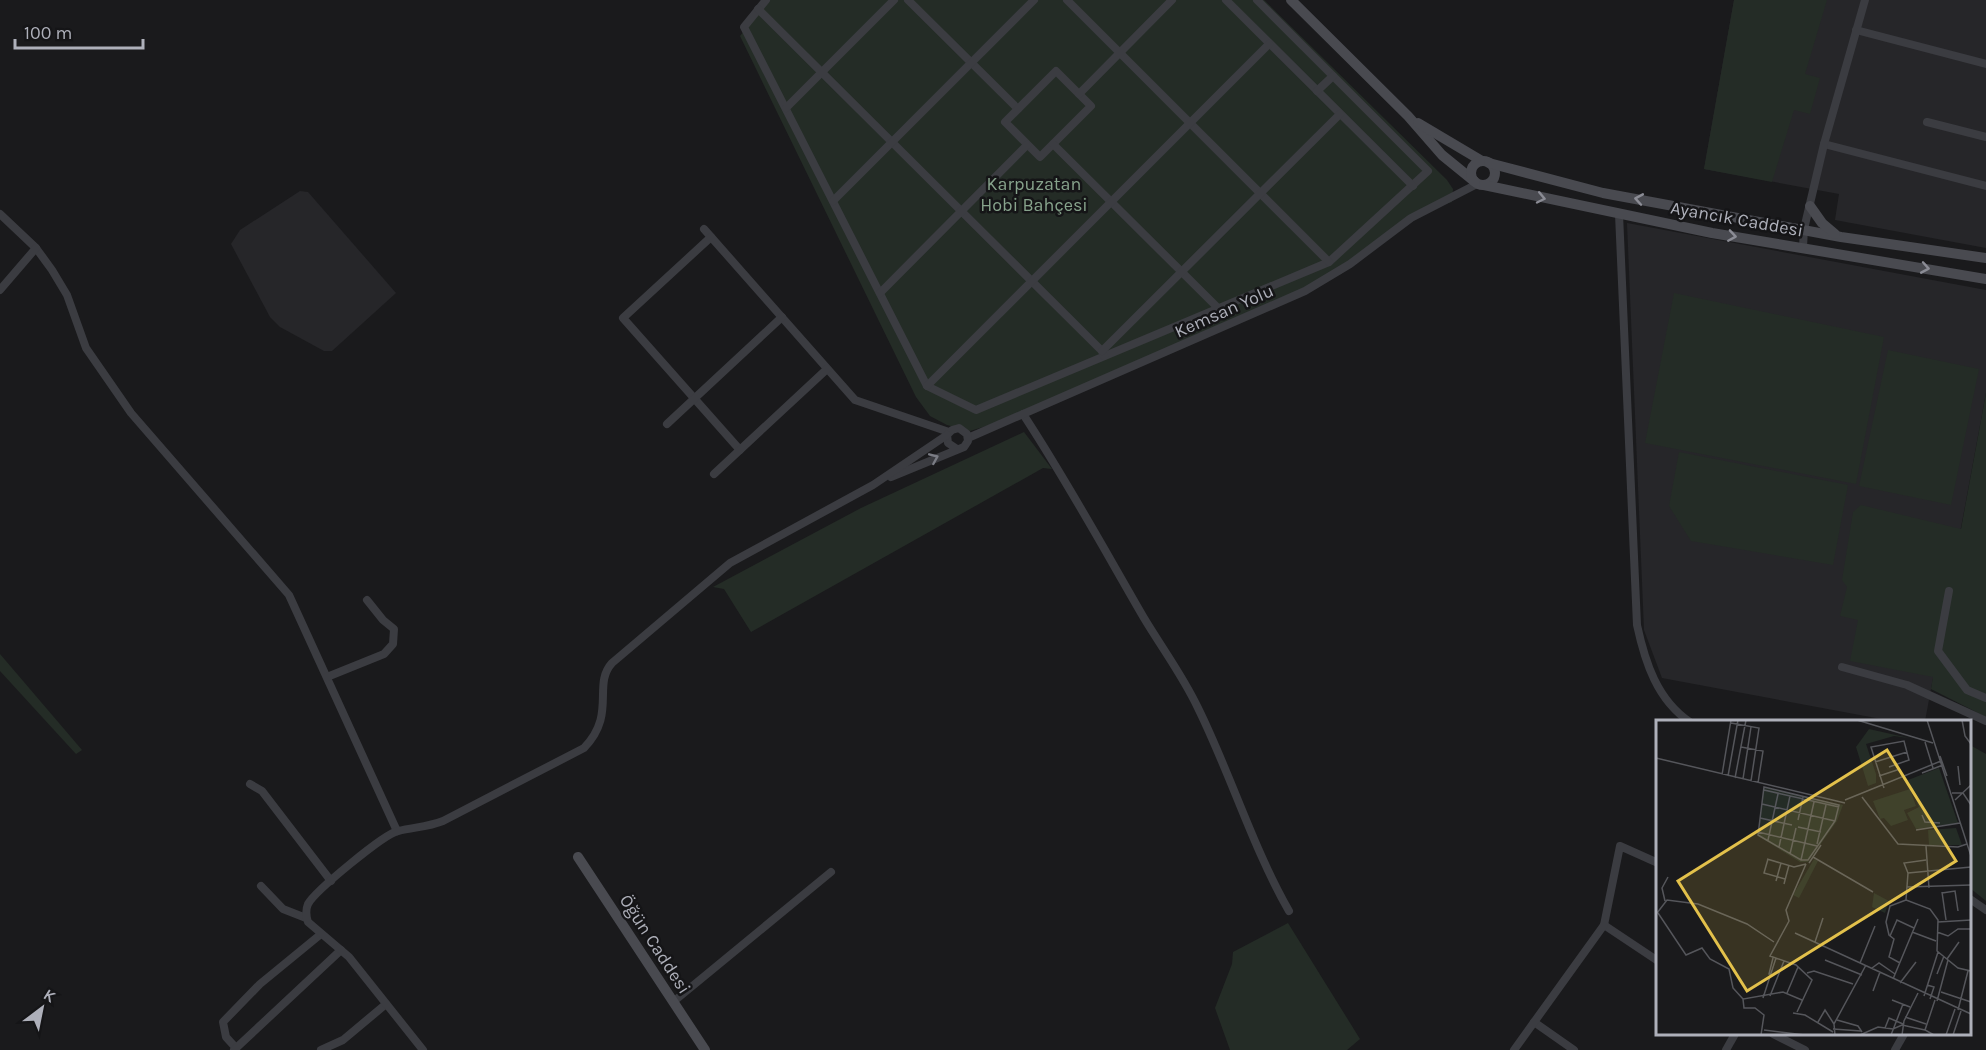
<svg xmlns="http://www.w3.org/2000/svg" width="1986" height="1050" viewBox="0 0 1986 1050" font-family="Karla,sans-serif">
	<style>
		.built { fill: #262629 }
		.green { fill: #242c26 }
		.lines { fill: none; stroke-linecap: round; stroke-linejoin: round }
		.street { stroke: #3b3c41; stroke-width: 8 }
		.secondary { stroke: #494a50; stroke-width: 10 }
		.oneway { stroke: #8b8c95 }
		.oneway2 { stroke: #7a7c84 }
		.labels { text-anchor: middle; dominant-baseline: central; stroke-width: 5; stroke-linejoin: round; paint-order: stroke }
		.park-label { font-size: 18px; fill: #87a38c; stroke: #151517 }
		.street-label { font-size: 18px; fill: #aeb0ba; stroke: #151517 }
		.inset-road { fill: none; stroke: #55565b; stroke-width: 1.5 }
		.view { fill: #e3c14b; fill-opacity: 0.15; stroke: #e3c14b; stroke-width: 3 }
		.inset-edge { fill: none; stroke: #aeb0ba; stroke-width: 3 }
	</style>
	<rect width="100%" height="100%" fill="#1a1a1c"/>
	<g class="built">
		<path d="M1734,0H1986V248L1835,220L1839,194L1704,169Z"/>
		<path d="M300,191L308,192L396,293L332,351H324L280,327L270,317L231,244L240,230Z"/>
		<path d="M1627,223L1986,290V393L1925,721H1892L1662,678L1644,630Z"/>
	</g>
	<g class="green">
		<path d="M769,0H1264L1447,180L1453,189L1452,202L1413,214L1341,274L993,424L970,431L947,425L930,416L916,397L740,36Z"/>
		<path d="M1734,0H1827L1805,74L1820,78L1810,114L1794,110L1772,182L1704,169Z"/>
		<path d="M1674,293L1884,337L1856,484L1645,443Z"/>
		<path d="M1888,350L1979,369L1951,505L1859,486Z"/>
		<path d="M1986,393V717L1931,689L1933,677L1850,661L1858,620L1840,616L1847,587L1842,580L1853,512L1861,505L1961,529Z"/>
		<path d="M1024,432L1052,469L1043,468L751,632L724,589L713,587L861,508Z"/>
		<path d="M1679,452L1848,485L1833,565L1691,541L1669,506Z"/>
		<path d="M0,654L82,750L76,754L0,671Z"/>
		<path d="M1970,745L1986,754V901L1970,888Z"/>
		<path d="M1288,923L1360,1039L1347,1050H1230L1215,1008L1232,964L1233,952Z"/>
	</g>
	<g class="lines">
		<g class="street">
			<path d="M766,0L744,27L927,386L976,410L1329,262L1428,171L1257,0"/>
			<path d="M908,0L1018,109"/>
			<path d="M1067,0L1329,262"/>
			<path d="M1226,0L1413,186"/>
			<path d="M758,9L1102,351L1104,356"/>
			<path d="M1856,30L1986,64"/>
			<path d="M1056,71L1091,106L1040,157L1005,122Z"/>
			<path d="M1317,91L1333,76"/>
			<path d="M1079,94L1172,0"/>
			<path d="M786,108L894,0"/>
			<path d="M1927,122L1986,137"/>
			<path d="M1053,144L1218,308"/>
			<path d="M1824,144L1986,186"/>
			<path d="M833,201L1034,0"/>
			<path d="M0,214L36,248L52,270L67,295L86,348L131,413L289,595L397,831"/>
			<path d="M1619,214L1637,625C1645,662 1657,700 1690,722"/>
			<path d="M704,229L855,400L949,432"/>
			<path d="M711,237L623,318L740,450"/>
			<path d="M1803,247L1804,229L1824,144L1865,0"/>
			<path d="M0,290L36,248"/>
			<path d="M880,293L1027,145"/>
			<path d="M1102,351L1340,114"/>
			<path d="M927,386L1269,44"/>
			<path d="M1023,414C1067,481 1104,549 1144,618C1162,648 1183,676 1198,708C1231,775 1252,846 1289,911"/>
			<path d="M667,424L782,317"/>
			<path d="M968,438L1305,291L1350,264L1411,218L1477,184"/>
			<path d="M714,474L827,369"/>
			<path d="M891,477L964,447L968,441L967,434L959,428L952,430L947,435L948,443L957,449"/>
			<path d="M1949,591L1938,651L1967,690L1986,698"/>
			<path d="M1842,667L1907,685L1986,721"/>
			<path d="M327,677L384,654L393,644L394,629L383,620L367,600"/>
			<path d="M250,784L262,791L331,881"/>
			<path d="M261,886L283,909L306,918"/>
			<path d="M1970,899L1986,910"/>
			<path d="M1604,925L1658,961"/>
			<path d="M673,1002L831,872"/>
			<path d="M1534,1022L1574,1050"/>
			<path d="M1773,1034L1805,1050"/>
			<path d="M236,1048L226,1037L223,1022L260,984L321,934"/>
			<path d="M234,1050L341,950"/>
			<path d="M321,1050L343,1040L386,1004"/>
			<path d="M423,1050L349,957L308,922C306,916 305,911 308,904C315,891 384,834 398,831C414,827 428,827 443,821L584,748C617,714 592,685 612,663L730,563L873,485L947,435"/>
			<path d="M1514,1050L1604,925L1620,846L1658,863"/>
			<path d="M1726,1050L1735,1034"/>
			<path d="M1895,1050L1904,1034"/>
		</g>
		<g class="secondary">
			<path d="M1291,0L1408,116L1442,155L1474,181"/>
			<path d="M1418,123L1482,161"/>
			<circle cx="1483" cy="173" r="12"/>
			<path d="M1489,163L1603,193L1841,237L1986,258"/>
			<path d="M1484,185L1712,233L1986,279"/>
			<path d="M1810,206L1822,223L1835,234"/>
			<path d="M578,857L705,1050"/>
		</g>
	</g>
	<defs><path id="oneway-chevron" d="M-2-3.5L2.5 0L-2 3.5" fill="none" stroke-width="1.6" stroke-linecap="round" stroke-linejoin="round" transform="scale(1.5)"/></defs>
	<g class="oneway">
		<use href="#oneway-chevron" transform="translate(1541 198) rotate(12)"/>
		<use href="#oneway-chevron" transform="translate(1639 199) rotate(-170)"/>
		<use href="#oneway-chevron" transform="translate(1732 236) rotate(9)"/>
		<use href="#oneway-chevron" transform="translate(1925 268) rotate(10)"/>
	</g>
	<use class="oneway2" href="#oneway-chevron" transform="translate(934 458) rotate(-23)"/>
	<g class="labels">
		<g class="park-label">
			<text x="1034" y="184">Karpuzatan<tspan x="1034" dy="21">Hobi Bahçesi</tspan></text>
		</g>
		<g class="street-label">
			<text transform="translate(1737 219) rotate(10)">Ayancık Caddesi</text>
			<text transform="translate(1224 311) rotate(-24)">Kemsan Yolu</text>
			<text transform="translate(655 944) rotate(57)">Öğün Caddesi</text>
		</g>
	</g>
	<g transform="translate(1656 720)">
		<rect width="315" height="315" fill="#1a1a1c"/>
		<path d="M213,9L253,18L238,16L210,24L220,54V63L212,66L200,27ZM283,48L302,103L260,109L251,93L263,87L252,60ZM108,67L187,85L181,101L152,142H144L102,116ZM254,69L260,86L248,90L252,100L235,106L228,98L224,99L217,81ZM300,108L306,125H273L272,110ZM158,139L162,141L143,178L137,175ZM218,173L233,181L229,193L216,187Z" fill="#242c26"/>
		<path class="inset-road" d="M201,0L277,23M271,0L315,136M306,0L309,16L315,24M75,3L103,8L95,61M269,22L277,48M85,27L107,31L102,63M284,36L291,56M0,38L189,83M219,42L251,32M302,46L304,65M266,53L287,45M66,55L75,0M72,56L82,0M223,56L244,49M79,58L90,0M87,59L95,7M108,67L183,85L179,101L152,140H145L102,115ZM228,68L215,27L248,21L253,40L233,47M108,70L183,87M296,73H307L315,85M206,77L242,124L302,127L311,124M189,80L285,41M299,80L315,65M106,84L179,101M266,95L269,102L284,103M104,98L136,105M142,100L147,77M142,107L165,112M260,110L304,103M102,112L161,126M112,120L122,74M161,124L170,85M270,126L273,168M123,127L134,76M134,134L140,108M157,137L217,172M111,139L138,147L150,144M112,139L108,153L129,159M145,140L158,82M270,140L248,143L252,153L250,180L274,189L282,200L281,231L302,248L315,251M153,143L165,125M252,153L315,147M120,161L125,143M128,164L133,145M251,167L315,165M286,172L290,200M286,173L299,171L302,191M9,181L6,168L12,157M1,193L11,180L42,184L91,204L118,222M2,193L30,235L46,228L54,239L73,249L77,268L87,279M282,202L315,200M256,212L280,221M281,212L292,216L302,209H315M139,213L315,294M234,216L241,200L258,208M159,222L167,198M291,239L303,222M169,240L206,255M204,243L219,206M244,243L233,237L238,219L233,215L230,202L234,186L250,180M216,248L223,243L239,254M151,253L158,251L197,264M281,254L288,236M116,255L113,254L117,238M237,259L262,199M244,263L260,242M271,265L278,267L274,279M217,271L224,252M285,272L315,282M131,273L142,247M114,276L128,241M268,276L282,232M107,278L120,238M236,280L254,287M281,281L292,240M302,290L312,251M141,292L156,260L140,245L114,236L133,201L130,190L150,144M137,293L149,295L177,312M249,297L270,304M181,300L202,306L206,312M162,302L169,290L178,304M229,308L233,298L247,304M177,309L205,311M108,310L149,315M105,315L108,295L99,288H88L87,279L127,272L146,280M179,315L178,304L210,245M204,315L222,307L237,309L246,305L269,310M235,315L247,284M246,315L248,301L262,273M278,315L269,310L279,280M290,315L299,289M297,315L305,291"/>
		<path class="view" d="M231,30L300,141L91,271L22,161Z"/>
		<rect width="315" height="315" class="inset-edge"/>
	</g>
	<g transform="translate(42 1008) rotate(32)" stroke="#151517" stroke-width="4.5" paint-order="stroke">
	<path d="M0-4.5L10 22L0 15L-10 22Z" fill="#aeb0ba"/>
	<text y="-9" font-size="16" font-weight="bold" text-anchor="middle" fill="#aeb0ba">K</text>
	</g>
	<path d="M15 39v9h128v-9" fill="none" stroke="#aeb0ba" stroke-width="3"/>
	<text x="24" y="39" font-size="18" fill="#aeb0ba" stroke="#151517" stroke-width="4.5" paint-order="stroke">100 m</text>
</svg>
